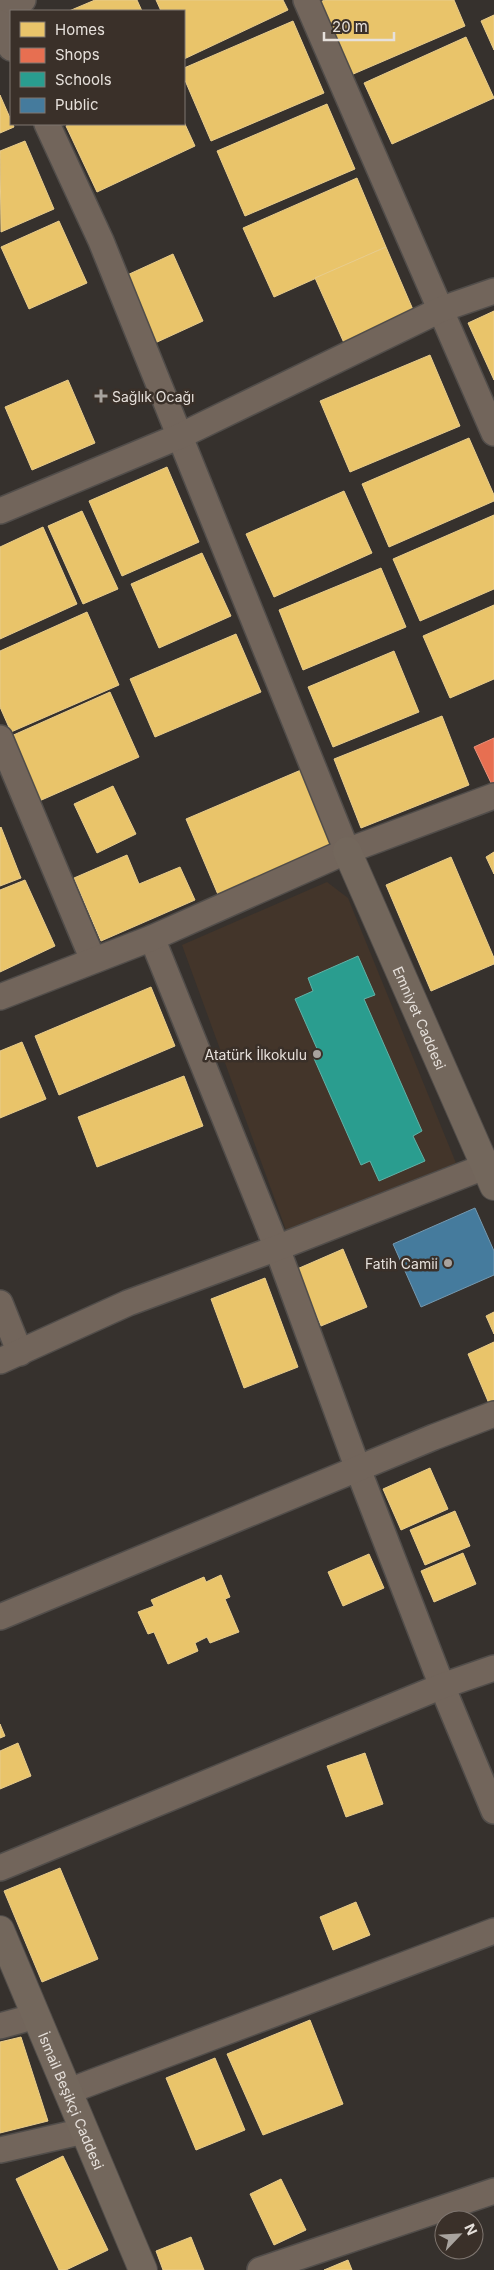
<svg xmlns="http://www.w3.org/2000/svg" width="494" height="2270" viewBox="0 0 494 2270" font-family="Inter,sans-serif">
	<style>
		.built { fill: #43352a }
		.homes { fill: #e9c46a; stroke: #e8cc8c }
		.shops { fill: #e76f51; stroke: #e7917a }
		.schools { fill: #2a9d8f; stroke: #62b1a6 }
		.public { fill: #457b9d; stroke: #7599b0 }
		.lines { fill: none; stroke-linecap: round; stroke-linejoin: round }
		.street-casing { stroke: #514d4a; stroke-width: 28 }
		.secondary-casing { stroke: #514d4a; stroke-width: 30 }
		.street { stroke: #72655b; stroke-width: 25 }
		.secondary { stroke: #73675c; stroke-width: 28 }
		.poi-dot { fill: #a8a39e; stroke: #3a3029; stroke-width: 2 }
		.labels { text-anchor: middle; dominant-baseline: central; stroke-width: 5; stroke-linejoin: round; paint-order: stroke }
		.poi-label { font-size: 14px; fill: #e6e0db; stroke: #3a3029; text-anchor: end }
		.street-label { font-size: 14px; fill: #e6e0db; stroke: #3a3029 }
	</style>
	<rect width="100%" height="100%" fill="#36312d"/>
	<path class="built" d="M327,882L348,898L456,1163L286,1230L182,945Z"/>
	<g class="homes">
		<path d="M95,0H137L142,11H69Z"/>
		<path d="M156,0H283L288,10L184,59V11H161Z"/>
		<path d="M325,0H454L465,26L351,75L320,2Z"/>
		<path d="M494,15V50L481,21Z"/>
		<path d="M293,21L324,93L211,141L184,78V68Z"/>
		<path d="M466,37L494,98L392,144L364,83Z"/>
		<path d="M0,95L14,127L0,133Z"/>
		<path d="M327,104L355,169L245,216L217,151Z"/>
		<path d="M184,122L195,146L97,192L66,126L70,124H184Z"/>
		<path d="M25,141L54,209L1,232L0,151Z"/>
		<path d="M357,178L386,247L274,297L243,228Z"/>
		<path d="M59,221L87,283L29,309L1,247Z"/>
		<path d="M386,247L414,312L344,343L315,278Z"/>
		<path d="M173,254L203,321L155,343L125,276Z"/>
		<path d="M494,311V380L468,323Z"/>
		<path d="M430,355L460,426L350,472L320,401Z"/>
		<path d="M68,380L95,443L32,470L5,407Z"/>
		<path d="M469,438L494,495V501L389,547L362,484Z"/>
		<path d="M167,467L199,542L122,576L89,501Z"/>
		<path d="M344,491L372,553L274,597L246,534Z"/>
		<path d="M82,511L118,589L83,604L48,526Z"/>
		<path d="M494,515V589L420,621L393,559Z"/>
		<path d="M43,527L77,604L0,639V547Z"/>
		<path d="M202,553L231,616L159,648L131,584Z"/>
		<path d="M381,568L406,627L303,670L279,610Z"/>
		<path d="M494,605V679L450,698L423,636Z"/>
		<path d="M87,612L119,685L11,732L0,707V651Z"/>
		<path d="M236,634L261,692L155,737L130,679Z"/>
		<path d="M394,651L419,712L333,747L308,687Z"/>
		<path d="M110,692L139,757L37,802L9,737Z"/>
		<path d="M442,716L469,785L361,828L334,759Z"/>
		<path d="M301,770L334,848L219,897L186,819Z"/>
		<path d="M113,786L136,834L97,853L74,804Z"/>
		<path d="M1,827L21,878L0,886V828Z"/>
		<path d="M494,852V874L486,857Z"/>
		<path d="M127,855L139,884L180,867L195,900L101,941L74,878Z"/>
		<path d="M451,857L494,958V964L431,991L386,885Z"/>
		<path d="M25,880L55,946L0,972V890Z"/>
		<path d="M151,987L175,1046L59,1095L35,1036Z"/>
		<path d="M22,1042L46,1099L0,1118V1051Z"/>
		<path d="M184,1076L203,1126L97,1167L78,1117Z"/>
		<path d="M343,1249L367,1307L321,1326L297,1269Z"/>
		<path d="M265,1278L298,1367L244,1388L211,1299Z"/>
		<path d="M494,1312V1334L486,1316Z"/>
		<path d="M494,1342V1405L490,1406L468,1354Z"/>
		<path d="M430,1468L448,1509L401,1530L383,1489Z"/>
		<path d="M455,1511L470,1546L425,1565L410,1530Z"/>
		<path d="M463,1553L476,1584L434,1602L421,1571Z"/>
		<path d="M369,1554L384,1588L343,1606L328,1572Z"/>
		<path d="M221,1575L230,1597L225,1599L239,1632L210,1643L207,1637L195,1643L198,1651L168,1664L154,1632L148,1634L138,1612L154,1606L151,1600L204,1577L206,1582Z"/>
		<path d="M0,1724L5,1736L0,1738Z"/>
		<path d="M18,1743L31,1776L0,1789V1751Z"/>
		<path d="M365,1753L383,1804L346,1817L327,1766Z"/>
		<path d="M60,1868L98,1959L42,1982L4,1891Z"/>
		<path d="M356,1902L370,1935L333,1950L320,1917Z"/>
		<path d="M310,2020L343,2104L263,2135L227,2054Z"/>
		<path d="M21,2037L48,2121L0,2133V2042Z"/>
		<path d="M215,2058L245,2130L196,2150L166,2078Z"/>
		<path d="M63,2156L108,2250L66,2270H59L16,2179Z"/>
		<path d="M281,2179L306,2230L274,2245L250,2194Z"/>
		<path d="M191,2237L204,2270H163L156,2251Z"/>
		<path d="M348,2260L352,2270H324Z"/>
	</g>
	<path class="shops" d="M494,738V787H493L474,747Z"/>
	<path class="schools" d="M358,956L375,995L364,999L422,1131L413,1136L425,1161L379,1181L370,1161L361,1165L312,1054L318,1051L295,999L313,991L308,978Z"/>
	<path class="public" d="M475,1208L494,1251V1275L421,1307L393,1244Z"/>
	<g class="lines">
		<defs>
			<g id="street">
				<path d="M306,0L494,433"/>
				<path d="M0,9L23,0"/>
				<path d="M0,23L11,48"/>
				<path d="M47,124L101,241L347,851"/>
				<path d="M0,511L180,436L442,309L494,291"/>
				<path d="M0,738L93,960"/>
				<path d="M152,938L277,1248L358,1469L442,1686L494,1811"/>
				<path d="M0,997L152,938L347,851L494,796"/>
				<path d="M0,1303L20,1353"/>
				<path d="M0,1361L128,1303L277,1248L494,1163"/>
				<path d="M0,1617L434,1437L494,1414"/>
				<path d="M0,1868L442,1686L494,1668"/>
				<path d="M0,2026L36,2016"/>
				<path d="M69,2091L494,1931"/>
				<path d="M0,2150L84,2131"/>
				<path d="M260,2270L494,2191"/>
			</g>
			<g id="secondary">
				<path id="s1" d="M347,851L494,1186"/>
				<path id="s2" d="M0,1930L143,2270"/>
			</g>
		</defs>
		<use href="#street" class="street-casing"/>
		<use href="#secondary" class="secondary-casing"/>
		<use href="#street" class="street"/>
		<use href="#secondary" class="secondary"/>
	</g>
	<g class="poi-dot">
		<path d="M98.5 388.5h5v5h5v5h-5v5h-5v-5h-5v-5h5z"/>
		<circle cx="317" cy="1054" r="5"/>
		<circle cx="448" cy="1263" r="5"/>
	</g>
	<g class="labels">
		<g class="poi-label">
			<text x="112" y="396" text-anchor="start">Sağlık Ocağı</text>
			<text x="307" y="1054">Atatürk İlkokulu</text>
			<text x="438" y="1263">Fatih Camii</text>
		</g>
		<g class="street-label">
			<text stroke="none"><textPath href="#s1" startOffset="182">Emniyet Caddesi</textPath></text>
			<text stroke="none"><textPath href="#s2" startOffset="185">İsmail Beşikçi Caddesi</textPath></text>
		</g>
	</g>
	<rect x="10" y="10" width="175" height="115" fill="#3a3029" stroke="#7f7670"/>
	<rect x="20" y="22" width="25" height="15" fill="#e9c46a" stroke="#7f7670"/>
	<text x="55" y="35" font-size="15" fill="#e6e0db">Homes</text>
	<rect x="20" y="48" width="25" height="15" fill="#e76f51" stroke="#7f7670"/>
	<text x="55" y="60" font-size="15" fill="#e6e0db">Shops</text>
	<rect x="20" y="72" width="25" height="15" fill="#2a9d8f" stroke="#7f7670"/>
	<text x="55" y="85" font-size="15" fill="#e6e0db">Schools</text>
	<rect x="20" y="98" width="25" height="15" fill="#457b9d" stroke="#7f7670"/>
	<text x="55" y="110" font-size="15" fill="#e6e0db">Public</text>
	<g transform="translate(459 2235) rotate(65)"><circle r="24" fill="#3a3029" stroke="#7f7670"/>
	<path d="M0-4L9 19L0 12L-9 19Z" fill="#a8a39e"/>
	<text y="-8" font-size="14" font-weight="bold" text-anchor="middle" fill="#e6e0db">N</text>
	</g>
	<path d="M324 32v8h70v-8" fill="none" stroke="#e6e0db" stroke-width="2.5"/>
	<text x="332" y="32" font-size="15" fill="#e6e0db" stroke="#3a3029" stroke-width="4" paint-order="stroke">20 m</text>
</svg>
